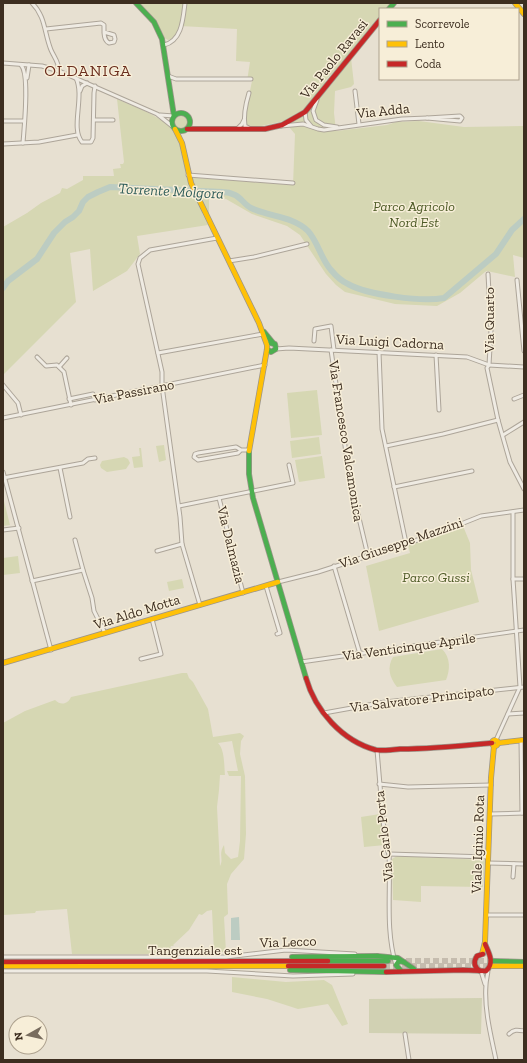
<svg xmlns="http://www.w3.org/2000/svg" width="527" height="1063" viewBox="0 0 527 1063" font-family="'Zilla Slab',serif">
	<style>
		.green { fill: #d6d7b3; fill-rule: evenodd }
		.cemetery { fill: #d1d1b3 }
		.water { fill: #bcccc2 }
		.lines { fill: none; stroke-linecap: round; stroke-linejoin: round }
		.river { stroke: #bcccc2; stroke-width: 6 }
		.highway-tunnel { stroke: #c5bcae; stroke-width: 6; stroke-dasharray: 6 3; stroke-linecap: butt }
		.street-casing { stroke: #ada599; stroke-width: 5 }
		.fast-casing { stroke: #9c958a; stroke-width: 6 }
		.slow-casing { stroke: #9c958a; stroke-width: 6 }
		.jam-casing { stroke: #9c958a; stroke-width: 6 }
		.street { stroke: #efebe3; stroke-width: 3 }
		.fast { stroke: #4caf50; stroke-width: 4.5 }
		.slow { stroke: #ffc107; stroke-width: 4.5 }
		.jam { stroke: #c62828; stroke-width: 4.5 }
		.labels { text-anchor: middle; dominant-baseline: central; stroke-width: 3; stroke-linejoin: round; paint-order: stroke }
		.street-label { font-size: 14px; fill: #3d2e20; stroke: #f7eed8 }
		.park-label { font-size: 14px; font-style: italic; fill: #4d5a26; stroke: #f7eed8 }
		.water-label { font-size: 15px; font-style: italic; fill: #2f5d5a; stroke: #f7eed8 }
		.quarter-label { font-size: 16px; letter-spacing: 1px; fill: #6b2e1e; stroke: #f7eed8 }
	</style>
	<rect width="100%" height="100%" fill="#e7e0d1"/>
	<g class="green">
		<path d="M140,3H392L387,9H380V18L342,63L325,81L330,86L351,58L354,84L351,87L335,91L334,113L336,131L387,125L396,122L419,121L464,127L524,126V258L513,255L515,277L487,271L485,272L460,293L437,306L395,304L345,292L336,285L326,274L300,235L287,226L252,214L226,199L209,196V213H202L208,225L137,236L140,254L127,271L93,291L90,249L70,253L76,302L3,375V227L27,213L41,203L60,193L62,188L67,189L83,180V176H114L113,169L121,168L120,164H123L124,162L117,99C136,108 170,118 178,139C182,151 184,165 187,178H197L293,185L295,134L284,121L257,127L246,125L244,120L252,81H247L250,62L236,61L237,29L180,26C177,32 175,39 168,40L164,38L156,21Z"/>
		<circle cx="181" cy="123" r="7"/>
		<path d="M317,390L322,435L291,438L287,393Z"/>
		<path d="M319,437L321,454L292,458L290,441Z"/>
		<path d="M164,445L166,460L159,462L156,446Z"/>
		<path d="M139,448H141L143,467L134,468L132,457L140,456Z"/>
		<path d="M322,456L325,478L299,482L295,460Z"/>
		<path d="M124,457L128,459L130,463L126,469L107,472L101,468L100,465L102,461Z"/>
		<path d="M3,497L10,525L3,526Z"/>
		<path d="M463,526L470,543L471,570L479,602L379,631L366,566L410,553L408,545Z"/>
		<path d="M18,556L20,573L3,575V558Z"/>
		<path d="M182,579L184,588L169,591L167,582Z"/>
		<path d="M442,649C451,658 450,670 446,680L397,687C389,677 387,667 393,657Z"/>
		<path d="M182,673H187L189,678L193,682L208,709L213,737L240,733L244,736L241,741L240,754L245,776L246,834L244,859L231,874L227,884L228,914L224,917L226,952H214L212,910L207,911L202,915L199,914L189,930L173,945L174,946H171L168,954H72L67,909L36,911L35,913L3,915V723L25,711L55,700C61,706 68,704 71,697ZM232,741L238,771H227L229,776H241L240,841L238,857L231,859L225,853L224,845C218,855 224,858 220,866L217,807L219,790L220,775H225C224,766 225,750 218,743Z"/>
		<path d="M380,814L385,845L364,847L361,817Z"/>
		<path d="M397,856L485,860L483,887L421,886V902L393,900L392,859Z"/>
		<path d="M232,977L286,982L324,980L332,985L348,1024L342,1026L328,1004L298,1009L267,999L232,992Z"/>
	</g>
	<path class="cemetery" d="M482,998L481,1034L369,1033V999Z"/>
	<path class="water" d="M239,917L240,940H231V918Z"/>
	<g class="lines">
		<path class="river" d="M3,288L8,281L37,259L54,233L65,222L73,217L79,211L83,202L88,197L98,192L110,187L223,192C227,192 231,193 235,195C241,198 245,205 251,208C269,217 293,216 308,231C318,242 321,259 331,270C336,276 341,281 348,284C368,295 421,302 444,298L496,254L512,230L524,219"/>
		<g class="highway-tunnel">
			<path d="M388,961H496"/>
			<path d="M384,966H495"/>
		</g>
		<defs>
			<g id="street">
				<path d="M32,3C46,17 44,33 51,50C54,57 59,62 59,71"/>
				<path d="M46,29L101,23L104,25C104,31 103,40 109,43L114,42L115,39L114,35L104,32"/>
				<path d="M164,45C182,41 183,19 185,3"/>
				<path d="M3,63L42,66L59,71L157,114L172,126"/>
				<path d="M21,65C30,74 24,128 23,143"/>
				<path d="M168,76L176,79H251"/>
				<path d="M27,78L29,65"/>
				<path d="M76,78C85,97 70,128 82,142H91L93,138L94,93L95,86"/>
				<path d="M80,91L82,86L87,83"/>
				<path d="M355,91L359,124"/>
				<path d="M317,100L313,111L316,120L324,125L337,127"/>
				<path d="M305,112L306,120L311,126"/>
				<path d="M160,115L174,116"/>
				<path d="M460,116L462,118L460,121L427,118Z"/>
				<path d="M94,120H113"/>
				<path d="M3,121H24"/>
				<path d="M281,126L303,124L318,129L324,130L402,119L427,118"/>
				<path d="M249,128L245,126C243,115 246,103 249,93"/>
				<path d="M237,129L242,124L244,120"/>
				<path d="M3,144L39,142L77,135"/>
				<path d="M188,175L293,183"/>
				<path d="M229,261L254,257L307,244"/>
				<path d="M488,274L491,330L489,365L487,368L498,420L510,462L524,489"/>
				<path d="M517,280L524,351"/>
				<path d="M314,341L315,329L331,326L334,350"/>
				<path d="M276,349L289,348L467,357L489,365L524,367"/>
				<path d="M331,350L350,480L368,556"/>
				<path d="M379,352L382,429L406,543"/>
				<path d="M158,353L263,334"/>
				<path d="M436,355L439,410"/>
				<path d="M37,357L46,366L57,365L64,372L71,405"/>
				<path d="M59,367L67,358"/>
				<path d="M3,385L18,403L21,415"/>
				<path d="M69,399L93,394L95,400"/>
				<path d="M514,399L524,395"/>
				<path d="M3,418L265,365"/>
				<path d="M503,435L524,422"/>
				<path d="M386,446L443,434L498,420"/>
				<path d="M241,450L236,447L198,453L195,454L194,457L198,460L238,453L241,450H249"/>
				<path d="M60,468L70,517"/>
				<path d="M3,472L51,650"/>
				<path d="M3,478L83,463L88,459L95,458"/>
				<path d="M394,487L472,471"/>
				<path d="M219,498L243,593"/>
				<path d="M179,506L293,483L289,465"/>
				<path d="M3,530L19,528"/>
				<path d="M75,540L83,570L92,598L94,611L105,633"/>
				<path d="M157,551L182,544"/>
				<path d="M334,566L360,654"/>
				<path d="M513,579H524"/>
				<path d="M32,581L83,570"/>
				<path d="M278,582L318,572L436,534L481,516L524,510"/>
				<path d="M266,586L280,633L277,634"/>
				<path d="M200,605L182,544L180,517L162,386V372L138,264L140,258L150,250L217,238"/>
				<path d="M141,659L161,654L152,619"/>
				<path d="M301,662L524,630"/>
				<path d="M324,713L385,702L524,687"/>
				<path d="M508,714L524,713"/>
				<path d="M496,740L520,687L513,579V512"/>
				<path d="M521,740L522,813"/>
				<path d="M377,750L383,820L386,847L389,854C391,890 385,930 396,965"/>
				<path d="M379,784L408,787L491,785"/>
				<path d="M490,814L524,813"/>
				<path d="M389,854L488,857"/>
				<path d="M488,863L524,864"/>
				<path d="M513,877L514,864"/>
				<path d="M486,915H524"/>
				<path d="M3,957H226L286,950L355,954"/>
				<path d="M488,969C488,975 486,980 486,985C484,1009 491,1036 496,1060"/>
				<path d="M3,971H207L293,976L353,974"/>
				<path d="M481,971L485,984"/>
				<path d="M405,1034L409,1060"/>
				<path d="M509,1034C514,1029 518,1030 524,1031"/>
			</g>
			<g id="fast">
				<path d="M136,3L154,22L162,39L174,116"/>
				<path d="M389,9L394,3"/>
				<circle cx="181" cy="122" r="9"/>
				<path d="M264,332L273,343"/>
				<path d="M267,349L271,352L276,349L275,344L270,343"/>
				<path d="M249,451V474L253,498L306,678"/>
				<path d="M377,956L398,958L414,969"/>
				<path d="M292,957L377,956"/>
				<path d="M328,961H388"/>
				<path d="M491,961L524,962"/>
				<path d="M290,970L386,972"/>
				<path d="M401,971L396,965L399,961L404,962"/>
			</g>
			<g id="slow">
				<path d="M515,3L524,14"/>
				<path d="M175,129L182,143L191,183L259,323L267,345V349L249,451"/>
				<path d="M3,663L278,582"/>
				<circle cx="495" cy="743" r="3"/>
				<path d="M498,743L524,740"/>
				<path d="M482,954L485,942L491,778L494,746"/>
				<path d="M3,966H288"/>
				<path d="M491,966H524"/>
			</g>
			<g id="jam">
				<path d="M187,129H265L282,125L305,112L380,20"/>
				<path d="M306,678C315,710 342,741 376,750C383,751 392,750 400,749C431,749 461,746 492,743"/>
				<path d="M3,962L328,961"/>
				<path d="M288,966H384"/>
				<path d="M480,971C474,967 473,962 477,956L483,954"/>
				<path d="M386,972L463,970L486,971C495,963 489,953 485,944"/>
			</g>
		</defs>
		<use href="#street" class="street-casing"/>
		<use href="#fast" class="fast-casing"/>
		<use href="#slow" class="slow-casing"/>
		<use href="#jam" class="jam-casing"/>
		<use href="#street" class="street"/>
		<use href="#fast" class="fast"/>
		<use href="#slow" class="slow"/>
		<use href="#jam" class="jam"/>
	</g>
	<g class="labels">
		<g class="street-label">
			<text transform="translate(334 59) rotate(-51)">Via Paolo Ravasi</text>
			<text transform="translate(383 111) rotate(-6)">Via Adda</text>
			<text transform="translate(489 320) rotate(-90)">Via Quarto</text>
			<text transform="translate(390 342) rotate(3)">Via Luigi Cadorna</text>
			<text transform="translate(134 392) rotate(-11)">Via Passirano</text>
			<text transform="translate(346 441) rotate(81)">Via Francesco Valcamonica</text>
			<text transform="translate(401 543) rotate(-19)">Via Giuseppe Mazzini</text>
			<text transform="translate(231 545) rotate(76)">Via Dalmazia</text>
			<text transform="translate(137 612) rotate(-17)">Via Aldo Motta</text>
			<text transform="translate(409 647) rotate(-8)">Via Venticinque Aprile</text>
			<text transform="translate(422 699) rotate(-7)">Via Salvatore Principato</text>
			<text transform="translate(384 836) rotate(-96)">Via Carlo Porta</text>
			<text transform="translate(478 844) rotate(-88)">Viale Iginio Rota</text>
			<text transform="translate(288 942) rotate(-2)">Via Lecco</text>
			<text x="195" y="950">Tangenziale est</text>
		</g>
		<g class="park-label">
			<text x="414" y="206">Parco Agricolo<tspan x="414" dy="16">Nord Est</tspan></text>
			<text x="436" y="577">Parco Gussi</text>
		</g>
		<g class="water-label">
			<text transform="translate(171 191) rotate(3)">Torrente Molgora</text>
		</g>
		<g class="quarter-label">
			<text x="88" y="70">OLDANIGA</text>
		</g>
	</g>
	<rect width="527" height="1063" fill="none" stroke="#3d2e20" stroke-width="8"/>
	<rect x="379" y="8" width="140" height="72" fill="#f7eed8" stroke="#ada18e"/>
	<rect x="387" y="21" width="20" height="6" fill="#4caf50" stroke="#ada18e"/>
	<text x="415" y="28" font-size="12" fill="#3d2e20">Scorrevole</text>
	<rect x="387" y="41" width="20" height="6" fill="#ffc107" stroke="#ada18e"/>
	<text x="415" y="48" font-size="12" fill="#3d2e20">Lento</text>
	<rect x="387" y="61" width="20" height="6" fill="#c62828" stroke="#ada18e"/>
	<text x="415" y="68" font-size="12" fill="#3d2e20">Coda</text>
	<g transform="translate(28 1035) rotate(262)"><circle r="19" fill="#f7eed8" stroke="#ada18e"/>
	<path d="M0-3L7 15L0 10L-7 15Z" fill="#786c5e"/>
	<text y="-6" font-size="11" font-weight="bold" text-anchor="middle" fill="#3d2e20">N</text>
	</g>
</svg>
